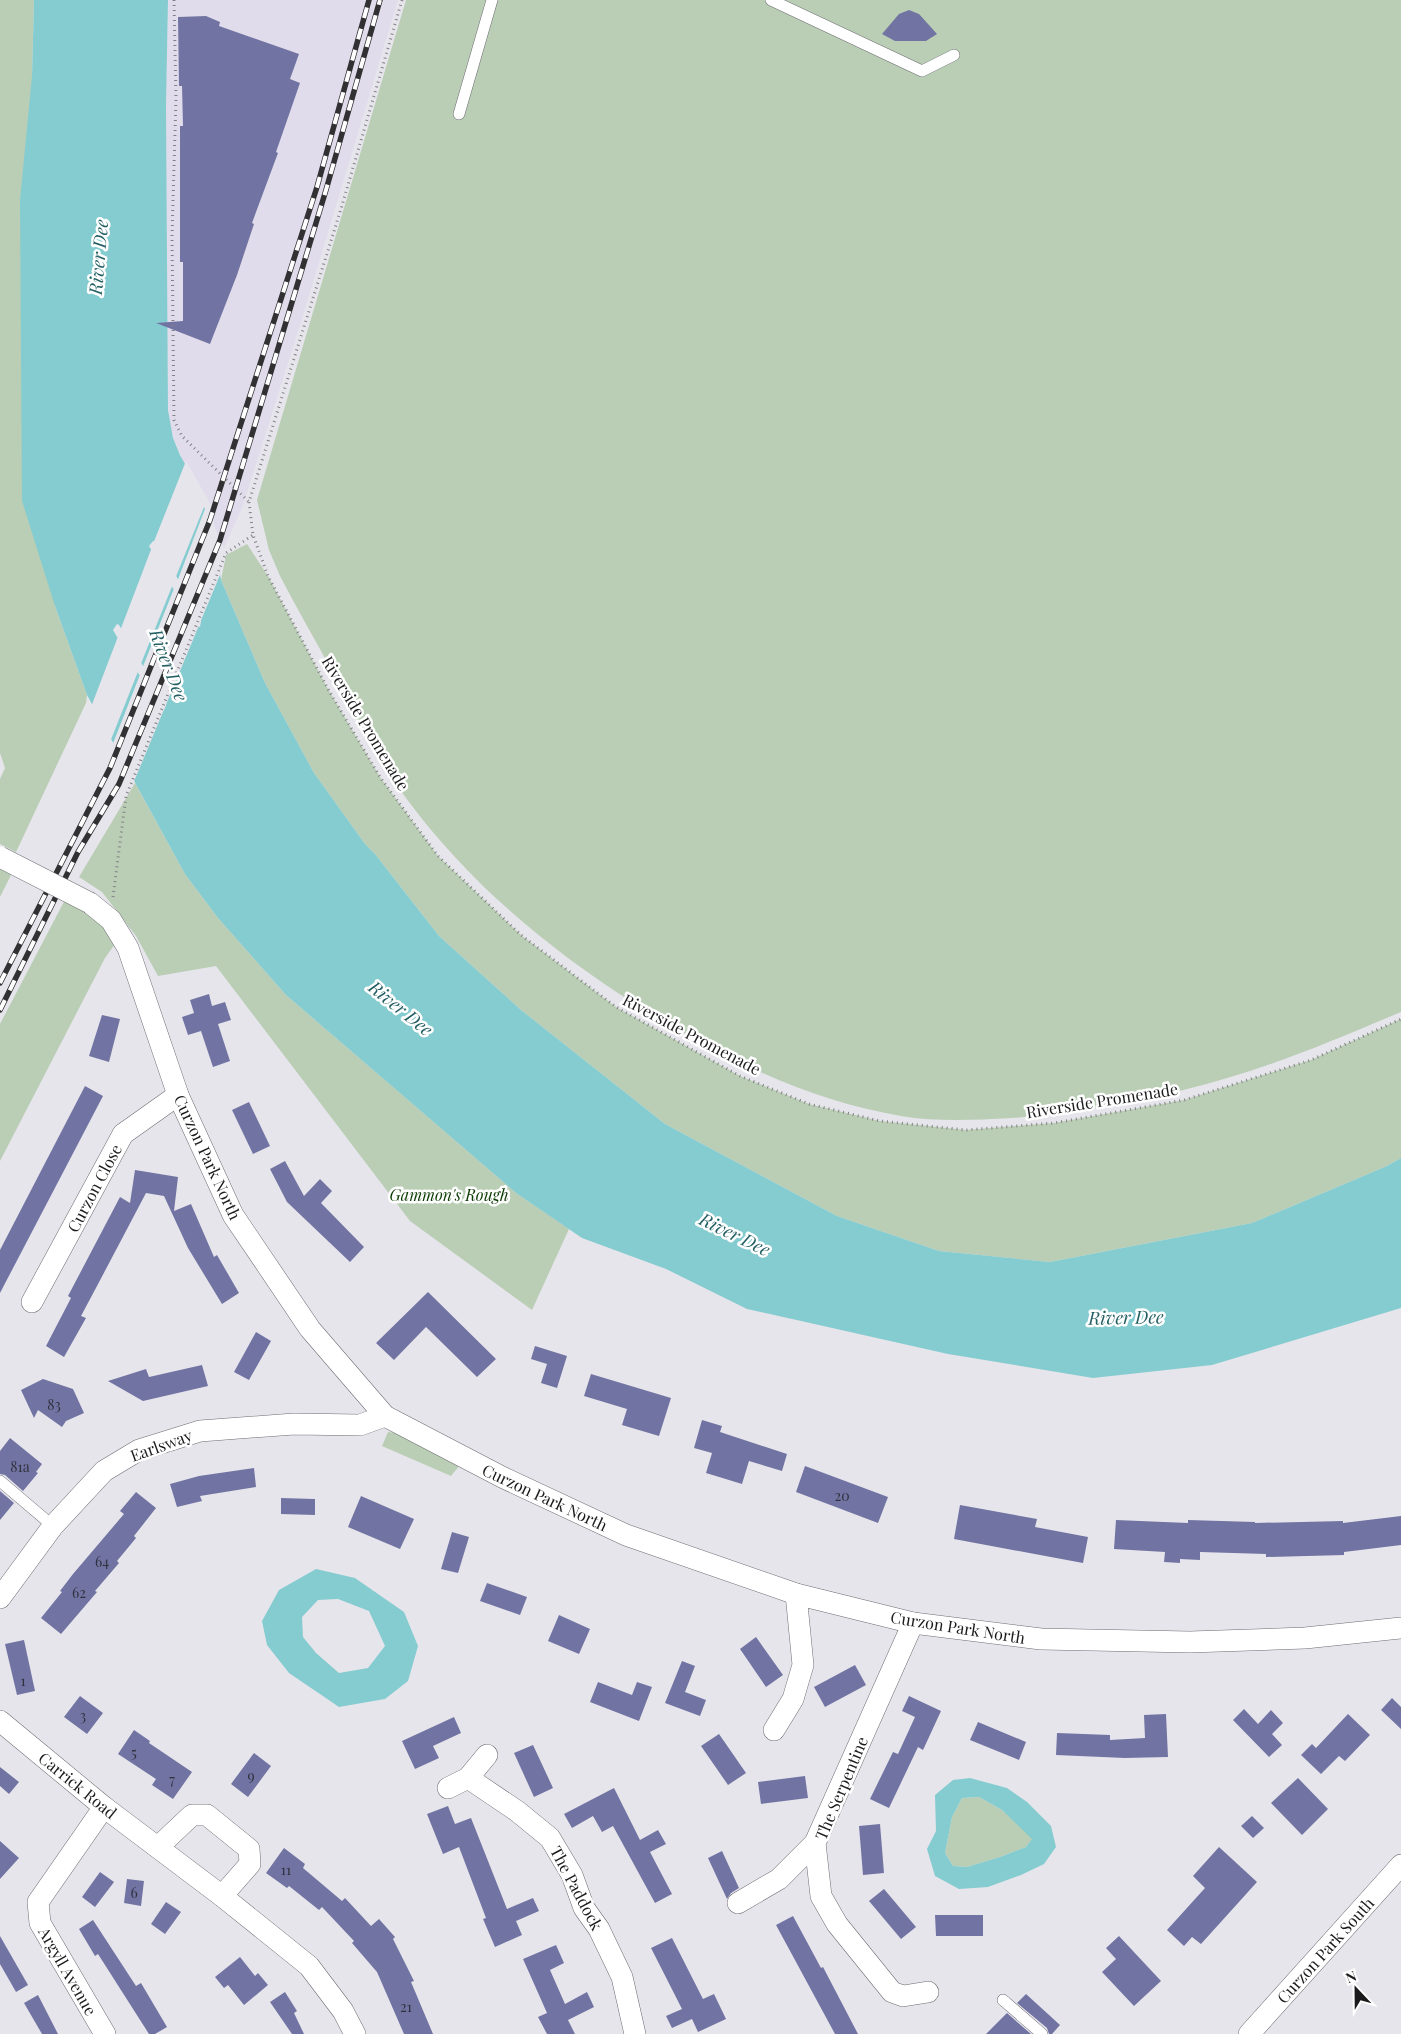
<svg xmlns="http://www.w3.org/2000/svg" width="1401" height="2034" viewBox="0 0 1401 2034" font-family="'Playfair Display',serif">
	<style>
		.built { fill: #e1dceb }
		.green { fill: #b9ceb4 }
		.water { fill: #85ccd0; fill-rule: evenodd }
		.pier { fill: #e7e5ec }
		.building { fill: #7174a2 }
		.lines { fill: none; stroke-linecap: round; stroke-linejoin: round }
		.service-casing { stroke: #6e6c73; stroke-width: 12 }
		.minor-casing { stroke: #6e6c73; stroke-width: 22 }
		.path { stroke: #838186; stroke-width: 3; stroke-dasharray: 1 4; stroke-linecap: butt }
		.service { stroke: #fff; stroke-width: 11 }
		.minor { stroke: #fff; stroke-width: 21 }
		.rail-casing { stroke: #313032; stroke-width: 5.5 }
		.rail { stroke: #fff; stroke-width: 4; stroke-dasharray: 11; stroke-linecap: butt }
		.minor-bridge-casing { stroke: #6e6c73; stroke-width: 22; stroke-linecap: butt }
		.minor-bridge { stroke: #fff; stroke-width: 21 }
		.labels { text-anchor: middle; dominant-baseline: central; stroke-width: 5; stroke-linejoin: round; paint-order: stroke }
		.number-label { font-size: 14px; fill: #30303e }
		.street-label { font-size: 16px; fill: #1b1a1c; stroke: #fff }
		.park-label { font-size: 16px; font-style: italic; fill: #0b3a00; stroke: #fff }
		.water-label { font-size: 18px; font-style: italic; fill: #235e62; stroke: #fff }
	</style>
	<rect width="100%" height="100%" fill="#e7e5ec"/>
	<path class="built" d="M168,0H398L302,319L242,508L224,548L173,438L168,410L166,105Z"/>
	<g class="green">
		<path d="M0,0H34L32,76L55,606L87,695L86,703L16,852L0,844V779L5,768L0,753Z"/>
		<path d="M406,0H1401V1012C1346,1035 1291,1059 1234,1076C1162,1098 1086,1113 1011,1118C974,1120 937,1122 901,1116C805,1100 717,1055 635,1004C548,949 467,881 406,798C378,759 354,716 333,673C316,641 297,609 280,576L269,550L257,500Z"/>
		<path d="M247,544L268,576L328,689L380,777L438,856L521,935L616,1007L740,1076L809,1104L880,1121L966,1130L1054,1123L1184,1100L1311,1060L1401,1019V1158L1387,1166L1252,1223L1050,1262L939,1251L837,1216L665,1124L521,1010L439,936L375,854L365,844L314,773L265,683L221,580L226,555Z"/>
		<path d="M135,783L185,874L218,918L286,995L516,1193L569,1229L532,1310L410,1221L216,966L158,976L136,936L102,892L79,877Z"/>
		<path d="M0,864L14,869L0,897Z"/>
		<path d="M68,894L106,916L117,941L105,958L0,1161V1024Z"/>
		<path d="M388,1432L411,1435L460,1465L451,1476L382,1446Z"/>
		<path d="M979,1797L1002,1810L1033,1838L1026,1847L1000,1857L967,1867L953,1866L945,1853L952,1817L962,1798Z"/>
	</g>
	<g class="water">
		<path d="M34,0H168L166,105L168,410L173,438L180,455L209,506L221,580L265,683L314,773L365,844L375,854L439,936L521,1010L665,1124L837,1216L939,1251L1050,1262L1252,1223L1387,1166L1401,1158V1308L1212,1365L1093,1378L948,1354L747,1309L666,1269L582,1238L516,1193L286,995L218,918L185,874L87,695L55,606L22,501L20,200L32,76ZM153,541L158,543L201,621L200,627L194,625L149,546ZM117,624L119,625L166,705L164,710H160L113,630Z"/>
		<path d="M316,1569L355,1578L404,1612L418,1646L408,1681L385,1699L339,1707L289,1673L267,1645L262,1621L279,1590ZM338,1599L369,1611L385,1646L368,1668L339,1673L316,1653L303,1637L302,1617L318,1600Z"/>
		<path d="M970,1778L1007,1788L1027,1802L1051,1826L1056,1847L1044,1864L1021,1875L988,1887L959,1889L935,1876L927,1849L936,1831L935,1795L953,1780ZM979,1797L1002,1810L1032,1839L1026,1847L1000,1857L967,1867L953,1866L945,1853L952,1817L962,1798Z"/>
	</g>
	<g class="pier">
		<path d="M186,461L211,505L222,570L133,784L112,746L141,672L163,707L142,669L175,586L196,624H199L177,582L205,509L204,507L175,579L156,544H153Z"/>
		<path d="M152,547L173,584L140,666L120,631Z"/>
		<path d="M119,634L139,669L110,742L91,707Z"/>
	</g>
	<g class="building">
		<path d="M909,10L919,14L937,34L926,41H895L882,34L899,14Z"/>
		<path d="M206,16L220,22L219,26L299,54L290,79L300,83L276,152L278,153L252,223L254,224L237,275L210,344L156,323L183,321V262H180V126H183L182,86H179L178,17Z"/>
		<path d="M209,994L212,1006L225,1002L231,1020L218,1024L230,1061L213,1067L201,1031L188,1035L182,1017L194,1013L190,1000Z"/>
		<path d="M102,1015L120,1019L109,1062L89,1056Z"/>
		<path d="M85,1086L103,1096L0,1293V1250Z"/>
		<path d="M249,1102L270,1146L253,1154L232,1110Z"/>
		<path d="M285,1161L304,1196L320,1179L332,1191L321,1203L364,1247L350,1262L287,1202L270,1169Z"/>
		<path d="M135,1170L178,1177L174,1211L191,1204L214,1257L217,1255L239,1293L222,1304L188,1248L164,1196L146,1193L97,1286L81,1316L86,1318L64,1357L46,1346L71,1298L68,1296L120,1197L130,1203Z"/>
		<path d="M428,1292L496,1359L477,1377L426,1327L394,1360L376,1343Z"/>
		<path d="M256,1332L271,1341L249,1380L234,1372Z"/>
		<path d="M535,1346L567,1356L557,1388L541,1383L547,1364L531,1359Z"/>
		<path d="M202,1365L208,1386L143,1401L108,1381L146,1369L149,1377Z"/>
		<path d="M591,1374L671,1398L659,1436L622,1425L627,1409L584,1396Z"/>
		<path d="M43,1379L73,1389L84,1413L66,1421L62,1427L38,1410L34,1418L21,1390Z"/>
		<path d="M702,1420L722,1426L720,1432L787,1454L782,1471L749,1461L742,1484L706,1473L712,1453L694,1448Z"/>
		<path d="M10,1438L42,1464L36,1472L38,1473L23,1491L5,1475L0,1474V1451Z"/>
		<path d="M805,1466L888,1497L878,1523L796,1492Z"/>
		<path d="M254,1468L256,1487L200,1496L202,1501L177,1507L170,1484L199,1476Z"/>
		<path d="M0,1491L14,1503L0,1520Z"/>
		<path d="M136,1492L156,1508L134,1536L136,1538L117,1561L119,1563L95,1591L97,1592L61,1634L41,1618L62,1592L60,1591L73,1574L124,1514L120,1511Z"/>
		<path d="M361,1496L414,1519L400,1549L348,1527Z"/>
		<path d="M281,1498L315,1499V1515L281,1514Z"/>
		<path d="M960,1505L1037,1519L1035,1527L1088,1537L1083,1563L954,1539Z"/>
		<path d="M1401,1516V1545L1344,1552V1555L1266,1557V1554L1200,1552V1560L1180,1559V1563L1164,1562L1165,1552L1114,1549L1116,1520L1188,1523V1520L1255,1522V1523L1343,1521V1523Z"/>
		<path d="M452,1532L469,1537L458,1573L441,1569Z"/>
		<path d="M487,1583L527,1597L520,1615L480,1601Z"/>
		<path d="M559,1615L590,1629L579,1654L548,1641Z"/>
		<path d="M756,1637L783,1675L766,1687L740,1649Z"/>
		<path d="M24,1640L35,1691L17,1695L5,1644Z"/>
		<path d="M682,1661L695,1666L685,1692L706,1700L700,1716L665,1703Z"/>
		<path d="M855,1665L866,1685L825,1707L814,1687Z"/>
		<path d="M598,1682L632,1695L637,1682L652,1687L639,1721L590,1702Z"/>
		<path d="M80,1696L103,1713L87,1734L64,1717Z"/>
		<path d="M909,1696L941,1711L923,1750L918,1747L889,1808L870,1799L893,1752L898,1754L915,1717L902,1711Z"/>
		<path d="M1392,1698L1401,1707V1729L1381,1710Z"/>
		<path d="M1244,1709L1258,1724L1271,1710L1283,1723L1272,1734L1282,1745L1269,1757L1233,1720Z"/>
		<path d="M1166,1714L1168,1757L1125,1758L1056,1755L1057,1733L1110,1735V1740L1145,1738L1144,1715Z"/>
		<path d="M1348,1714L1370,1735L1345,1761L1339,1756L1321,1774L1301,1755L1312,1744L1316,1748Z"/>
		<path d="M454,1717L461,1733L433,1746L439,1758L415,1769L402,1741Z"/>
		<path d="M978,1722L1026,1742L1019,1760L970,1740Z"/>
		<path d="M134,1730L150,1741L149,1743L192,1772L173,1799L152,1785L156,1779L118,1754Z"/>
		<path d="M719,1734L746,1773L728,1785L701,1746Z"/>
		<path d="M533,1745L553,1788L534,1797L514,1753Z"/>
		<path d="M254,1753L271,1766L248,1797L231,1784Z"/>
		<path d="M0,1767L19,1782L9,1794L0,1786Z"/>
		<path d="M805,1776L808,1798L761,1804L758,1782Z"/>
		<path d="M1298,1778L1328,1809L1302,1835L1271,1803Z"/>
		<path d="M614,1788L640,1840L658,1830L666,1844L650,1852L672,1894L655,1903L613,1826L602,1832L593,1816L572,1828L564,1814Z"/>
		<path d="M448,1806L455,1824L471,1818L507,1909L533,1898L539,1911L516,1921L522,1935L495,1947L483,1919L486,1918L459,1847L443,1854L427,1814Z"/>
		<path d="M1252,1816L1264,1828L1253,1838L1241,1826Z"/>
		<path d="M880,1824L884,1873L863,1875L859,1826Z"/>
		<path d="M0,1841L19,1858L0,1879Z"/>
		<path d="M1219,1847L1257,1882L1201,1944L1192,1937L1184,1946L1167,1930L1205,1888L1193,1876Z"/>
		<path d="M284,1848L305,1864L303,1868L342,1901L345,1898L371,1926L379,1919L395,1937L393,1939L414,1981L411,1982L433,2034H404L377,1972L352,1943L354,1941L322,1907L319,1910L289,1886L287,1888L266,1873Z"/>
		<path d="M722,1851L739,1888L731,1893L727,1899L708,1858Z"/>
		<path d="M100,1872L114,1882L95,1907L82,1897Z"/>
		<path d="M127,1879L144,1881L141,1906L124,1903Z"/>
		<path d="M884,1889L916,1927L901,1939L869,1901Z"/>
		<path d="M166,1902L181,1912L165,1934L151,1924Z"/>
		<path d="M935,1915H983V1936H936Z"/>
		<path d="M793,1916L821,1968L823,1967L858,2034H835L776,1925Z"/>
		<path d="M93,1920L136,1986L141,1983L167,2027L155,2034H149L98,1954L95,1956L79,1929Z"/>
		<path d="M0,1936L28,1985L16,1992L0,1964Z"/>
		<path d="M1119,1936L1161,1981L1134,2006L1102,1972L1116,1959L1106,1948Z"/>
		<path d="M672,1938L703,1999L714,1994L726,2019L698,2032L692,2019L672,2028L666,2016L682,2009L651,1948Z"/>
		<path d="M556,1945L564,1963L550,1970L565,2004L587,1992L594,2007L568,2020L575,2034H547L538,2017L547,2013L523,1959Z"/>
		<path d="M240,1957L255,1976L258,1973L268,1985L244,2005L228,1985L224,1988L215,1977Z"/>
		<path d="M285,1992L297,2011L294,2013L304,2034H292L270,2002Z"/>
		<path d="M1026,1994L1060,2025L1052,2034H1049L1047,2028L1017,2003Z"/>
		<path d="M38,1995L58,2034H42L24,2003Z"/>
		<path d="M1007,2013L1031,2034H986Z"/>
	</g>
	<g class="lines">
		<defs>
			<g id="service">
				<path d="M771,0L922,71L954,55"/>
				<path d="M459,114L492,0"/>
				<path d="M0,1481L53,1526"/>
				<path d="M1003,2000L1042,2034"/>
			</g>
			<g id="minor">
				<path d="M90,903L111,920L128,948L178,1095L233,1215L310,1329L385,1416L502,1477L626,1535L796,1594L913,1623L1041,1639L1190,1642L1305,1638L1401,1628"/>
				<path d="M32,1302L123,1134L178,1095"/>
				<path d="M0,1598L53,1526L104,1471L139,1450L200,1431L294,1424L360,1425L385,1416"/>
				<path d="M913,1623L815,1843L821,1896L837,1924L892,1992L903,1996L928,1992"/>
				<path d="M0,1721L104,1807L222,1896L309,1966L343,2011L355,2034"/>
				<path d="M774,1730L793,1699L803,1665L796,1594"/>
				<path d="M468,1778L517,1811L550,1838L572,1875L584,1908L599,1929L622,1977L635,2034"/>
				<path d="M448,1788L468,1778L487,1755"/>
				<path d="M104,1807L38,1902L40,1923L105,2034"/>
				<path d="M158,1847L192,1815H207L249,1849L250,1864L222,1896"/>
				<path d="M738,1903L779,1879L815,1843"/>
				<path d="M1249,2034L1401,1865"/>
			</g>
		</defs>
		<use href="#service" class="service-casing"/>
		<use href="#minor" class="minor-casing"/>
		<g class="path">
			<path d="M174,0L176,98L172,236L174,420L182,436L249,502"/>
			<path d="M402,0L341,209L249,502L253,535L268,576L328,689L380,777L438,856L521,935L616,1007L740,1076L809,1104L880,1121L966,1130L1054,1123L1184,1100L1311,1060L1401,1019"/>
			<path d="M113,897L126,796L226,553L253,535"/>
		</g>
		<use href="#service" class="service"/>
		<use href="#minor" class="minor"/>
		<defs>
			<g id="rail">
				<path d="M0,983L110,768L210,520L317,187L369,0"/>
				<path d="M0,1010L78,852L119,784L220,540L326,190L380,0"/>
			</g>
		</defs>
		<use href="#rail" class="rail-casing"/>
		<use href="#rail" class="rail"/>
		<defs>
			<path id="minor-bridge" d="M0,857L90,903"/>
		</defs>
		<use href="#minor-bridge" class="minor-bridge-casing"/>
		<use href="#minor-bridge" class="minor-bridge"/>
	</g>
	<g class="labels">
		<g class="number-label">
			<text x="54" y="1404">83</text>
			<text x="20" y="1466">81a</text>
			<text x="842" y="1495">20</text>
			<text x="102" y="1561">64</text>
			<text x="79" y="1592">62</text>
			<text x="23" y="1680">1</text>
			<text x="83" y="1715">3</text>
			<text x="134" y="1752">5</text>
			<text x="251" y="1775">9</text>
			<text x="172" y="1779">7</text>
			<text x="286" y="1869">11</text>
			<text x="134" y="1892">6</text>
			<text x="406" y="2006">21</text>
		</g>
		<g class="street-label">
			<text transform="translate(366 723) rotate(59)">Riverside Promenade</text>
			<text transform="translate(692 1034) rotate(28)">Riverside Promenade</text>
			<text transform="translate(1102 1100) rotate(-9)">Riverside Promenade</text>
			<text transform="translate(208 1157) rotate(65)">Curzon Park North</text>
			<text transform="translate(94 1188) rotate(-62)">Curzon Close</text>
			<text transform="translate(161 1445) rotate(-20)">Earlsway</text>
			<text transform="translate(545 1497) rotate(25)">Curzon Park North</text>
			<text transform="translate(958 1627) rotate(9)">Curzon Park North</text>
			<text transform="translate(78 1785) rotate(39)">Carrick Road</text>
			<text transform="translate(841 1788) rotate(-67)">The Serpentine</text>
			<text transform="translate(577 1888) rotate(62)">The Paddock</text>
			<text transform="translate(1325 1950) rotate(-48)">Curzon Park South</text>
			<text transform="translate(68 1971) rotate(60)">Argyll Avenue</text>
		</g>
		<g class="park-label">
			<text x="449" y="1194">Gammon's Rough</text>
		</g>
		<g class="water-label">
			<text transform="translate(98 257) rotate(-85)">River Dee</text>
			<text transform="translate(169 665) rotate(69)">River Dee</text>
			<text transform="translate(401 1008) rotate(39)">River Dee</text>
			<text transform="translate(735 1234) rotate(26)">River Dee</text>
			<text transform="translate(1126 1317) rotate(-1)">River Dee</text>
		</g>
	</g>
	<g transform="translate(1356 1989) rotate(338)" stroke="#ffffff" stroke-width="4" paint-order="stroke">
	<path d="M0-4L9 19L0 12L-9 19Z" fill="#1b1a1c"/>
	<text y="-8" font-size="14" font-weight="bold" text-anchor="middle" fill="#1b1a1c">N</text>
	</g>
</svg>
